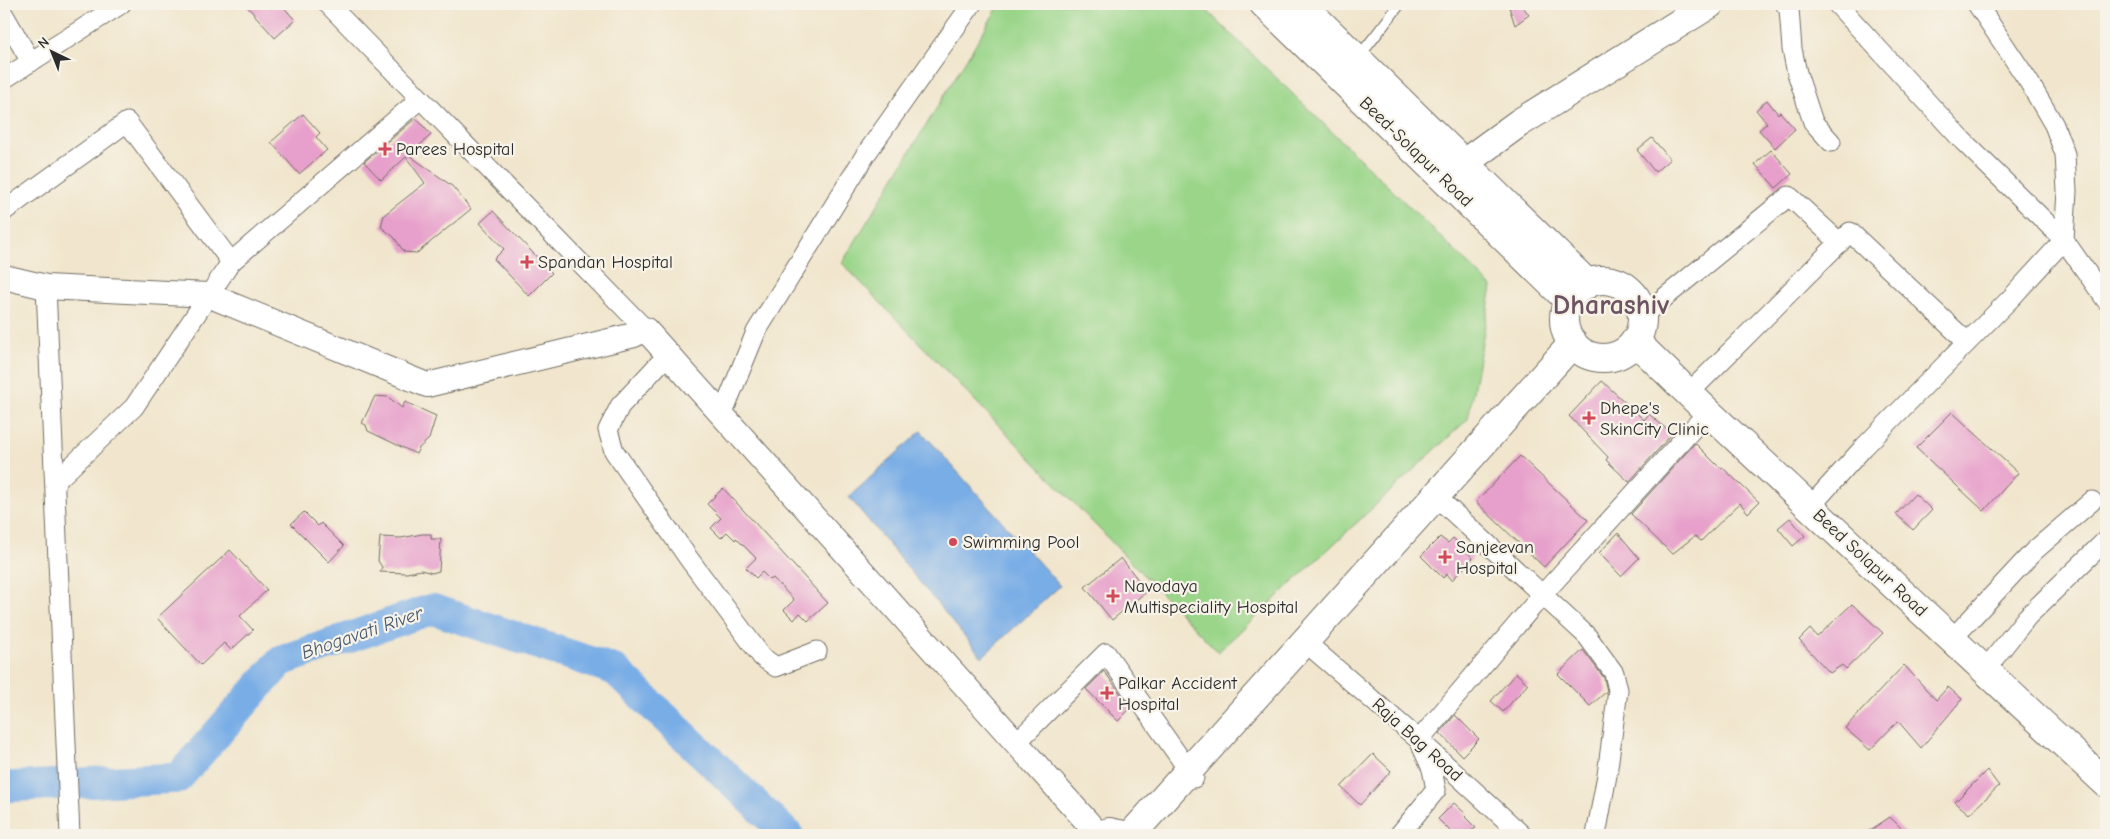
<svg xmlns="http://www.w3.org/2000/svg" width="2110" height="839" viewBox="0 0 2110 839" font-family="'Comic Neue',sans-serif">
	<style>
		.green { fill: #9ad589; stroke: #62805a }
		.water { fill: #79ade6; stroke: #526c88 }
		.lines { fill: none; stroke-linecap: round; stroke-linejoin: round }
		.river { stroke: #79ade6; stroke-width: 31 }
		.building { fill: #e7a0cb }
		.service-casing { stroke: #706c64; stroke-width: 12 }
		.minor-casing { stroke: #706c64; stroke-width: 21 }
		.tertiary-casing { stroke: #706c64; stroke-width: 26 }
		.secondary-casing { stroke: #706c64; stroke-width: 30 }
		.primary-casing { stroke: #706c64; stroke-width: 30 }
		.service { stroke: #fff; stroke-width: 10 }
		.minor { stroke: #fff; stroke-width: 19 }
		.tertiary { stroke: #fff; stroke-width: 24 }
		.secondary { stroke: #fff; stroke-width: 28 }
		.primary { stroke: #fff; stroke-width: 28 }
		.poi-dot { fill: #d1495b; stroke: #f7f3e8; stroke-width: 2 }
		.labels { text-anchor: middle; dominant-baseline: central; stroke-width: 4.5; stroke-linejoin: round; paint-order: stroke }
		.poi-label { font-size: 18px; fill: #2b2b2b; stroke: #f7f3e8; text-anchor: start }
		.street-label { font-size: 18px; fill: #2b2b2b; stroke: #f7f3e8 }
		.water-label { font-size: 19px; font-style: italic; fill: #46586c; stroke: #f7f3e8 }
		.town-label { font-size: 28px; font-weight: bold; fill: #6d5463; stroke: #f7f3e8 }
	</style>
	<rect width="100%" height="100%" fill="#f7f3e8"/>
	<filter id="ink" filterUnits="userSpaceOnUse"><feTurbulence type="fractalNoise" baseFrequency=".02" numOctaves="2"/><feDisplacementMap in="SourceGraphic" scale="10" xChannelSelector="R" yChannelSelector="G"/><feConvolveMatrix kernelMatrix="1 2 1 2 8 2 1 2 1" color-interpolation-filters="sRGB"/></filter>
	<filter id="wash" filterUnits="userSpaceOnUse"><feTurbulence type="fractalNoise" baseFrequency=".0096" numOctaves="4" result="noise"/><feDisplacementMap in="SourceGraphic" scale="20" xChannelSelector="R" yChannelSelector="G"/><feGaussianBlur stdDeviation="1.12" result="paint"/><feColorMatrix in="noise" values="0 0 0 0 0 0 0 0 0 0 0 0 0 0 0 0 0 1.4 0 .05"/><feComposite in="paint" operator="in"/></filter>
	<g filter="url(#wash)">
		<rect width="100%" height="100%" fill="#f1e6cd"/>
		<path class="green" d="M1000,4H1200L1492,287L1468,419L1218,652L842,263Z"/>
		<path class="water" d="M921,431L1060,586L982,657L849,497Z"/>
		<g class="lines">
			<path class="river" d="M4,787L178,778L281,661L432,609L615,670L788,835"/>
		</g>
		<g id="blocks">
			<g class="building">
				<path d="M245,4H281L295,20L275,38Z"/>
				<path d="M1508,4H1521L1529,15L1515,25Z"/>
				<path d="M1767,100L1778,114L1780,112L1795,129L1775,148L1759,130L1767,123L1756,110Z"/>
				<path d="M303,114L320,133L316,137L327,150L299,174L271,142Z"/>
				<path d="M416,118L431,135L409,155L452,186L471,209L417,253L404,252L394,237L381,227L384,215L425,183L406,157L381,180L364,162Z"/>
				<path d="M1652,138L1670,159L1655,172L1637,150Z"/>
				<path d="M1771,150L1792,174L1776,188L1755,164Z"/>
				<path d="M493,211L552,273L529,296L494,259L504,249L480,223Z"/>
				<path d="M1602,381L1644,420L1649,414L1672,434L1629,482L1606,460L1608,457L1569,416Z"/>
				<path d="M375,396L388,397L402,408L405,402L436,416L429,439L419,448L416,454L368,431L366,425L362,423Z"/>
				<path d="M1952,412L2018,473L1984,511L1916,448Z"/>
				<path d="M1695,443L1721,469L1722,467L1759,502L1748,513L1740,503L1701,541L1695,536L1672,554L1631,514Z"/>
				<path d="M1520,456L1588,520L1544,567L1476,502Z"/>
				<path d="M723,488L828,603L808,621L800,613L794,620L784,610L794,600L773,578L770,580L762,572L756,578L746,568L756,558L736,538L735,540L727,532L721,538L711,528L721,518L707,504Z"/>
				<path d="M1915,494L1932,510L1913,530L1896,514Z"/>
				<path d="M304,512L318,526L321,523L344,546L329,562L291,524Z"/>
				<path d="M1790,518L1805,536L1793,546L1778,528Z"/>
				<path d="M1618,533L1639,558L1621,576L1599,553Z"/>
				<path d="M422,534H431V539H441L439,571L432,573L421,570L407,573L380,572L382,567L378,561L380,537L401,538Z"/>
				<path d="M1440,537L1448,543L1453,538L1473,558L1452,580L1447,574L1443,578L1421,556Z"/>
				<path d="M230,550L267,590L240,616L253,630L231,650L224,643L201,665L157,618Z"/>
				<path d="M1121,558L1147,591L1112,620L1085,587Z"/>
				<path d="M1852,604L1883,633L1846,669L1842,665L1830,673L1799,640L1810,629L1817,637Z"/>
				<path d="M1583,650L1604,678L1607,691L1590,706L1558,674Z"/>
				<path d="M1904,665L1936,700L1948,687L1962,699L1921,748L1898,721L1870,750L1845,728Z"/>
				<path d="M1104,671L1131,708L1118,721L1086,689Z"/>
				<path d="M1516,673L1528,684L1503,712L1491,701Z"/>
				<path d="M1455,715L1479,739L1462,756L1440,733Z"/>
				<path d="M1373,754L1391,771L1360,805L1341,787Z"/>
				<path d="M1987,770L1999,786L1969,814L1955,802Z"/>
				<path d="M1454,803L1467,815L1465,817L1476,828L1463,835H1454L1438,819Z"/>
				<path d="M1890,817L1908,835H1863Z"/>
			</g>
		</g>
	</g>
	<g filter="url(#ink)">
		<use href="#blocks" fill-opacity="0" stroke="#706c64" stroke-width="1"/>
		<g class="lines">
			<defs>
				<path id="service" d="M1358,58L1400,4"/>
				<g id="minor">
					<path d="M328,4L645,329"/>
					<path d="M1785,4L1789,9L1792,49L1797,73L1813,122L1831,142"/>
					<path d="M1837,4L1963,141L2064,240L2106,300"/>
					<path d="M4,15L31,62"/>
					<path d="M4,79L121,4"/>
					<path d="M4,211L127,122L231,262L134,407L56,481"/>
					<path d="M231,262L420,99"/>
					<path d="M46,287L70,835"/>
					<path d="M1642,316L1789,196L1840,243"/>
					<path d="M659,364L620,406L608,430L614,451L689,559L762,657L776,667L817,651"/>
					<path d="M1689,393L1850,232L1967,342"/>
					<path d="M722,415L756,332L866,154L972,4"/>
					<path d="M1441,501L1587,636L1614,673L1618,690L1607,775L1596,835"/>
					<path d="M1810,507L1864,447L2012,297L2064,240L2067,191L2065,154L2054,125L2029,82L1977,4"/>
					<path d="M1952,639L2034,551L2092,501"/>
					<path d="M1311,647L1419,740L1522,835"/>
					<path d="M1985,670L2027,617L2106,540"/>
					<path d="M1015,744L1106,653L1194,778"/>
					<path d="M1399,835L1436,790L1432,769L1419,740L1543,594L1708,412"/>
				</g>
				<path id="tertiary" d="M4,277L46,287L208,295L427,385L634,335L645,329L1099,835"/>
				<g id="secondary">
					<path d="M1264,4L1569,301"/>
					<path d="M1301,4L1464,163"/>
				</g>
				<g id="primary">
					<circle cx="1603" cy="319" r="39"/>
					<path d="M1588,284L1464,163L1519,123L1710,4"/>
					<path d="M1635,341L1708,412L2106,783"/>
					<path d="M1099,835L1109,832L1124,835"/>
					<path d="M1131,835L1573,343"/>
				</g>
			</defs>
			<use href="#service" class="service-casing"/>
			<use href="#minor" class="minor-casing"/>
			<use href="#tertiary" class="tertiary-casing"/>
			<use href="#secondary" class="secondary-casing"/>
			<use href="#primary" class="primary-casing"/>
			<use href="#service" class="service"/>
			<use href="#minor" class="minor"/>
			<use href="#tertiary" class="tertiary"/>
			<use href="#secondary" class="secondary"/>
			<use href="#primary" class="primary"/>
		</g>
	</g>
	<g class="poi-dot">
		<path d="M382.5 141.5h5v5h5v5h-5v5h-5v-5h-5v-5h5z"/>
		<path d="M524.5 254.5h5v5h5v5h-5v5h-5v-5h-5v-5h5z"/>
		<path d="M1586.5 410.5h5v5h5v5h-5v5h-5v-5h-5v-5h5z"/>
		<circle cx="953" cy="542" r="5"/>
		<path d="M1442.5 549.5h5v5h5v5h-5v5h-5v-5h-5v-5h5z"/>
		<path d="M1110.5 588.5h5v5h5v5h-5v5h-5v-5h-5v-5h5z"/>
		<path d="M1104.5 685.5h5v5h5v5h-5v5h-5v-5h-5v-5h5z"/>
	</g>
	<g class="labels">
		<g class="poi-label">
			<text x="396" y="149">Parees Hospital</text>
			<text x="538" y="262">Spandan Hospital</text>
			<text x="1600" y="408">Dhepe's<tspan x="1600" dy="21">SkinCity Clinic</tspan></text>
			<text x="963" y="542">Swimming Pool</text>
			<text x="1456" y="547">Sanjeevan<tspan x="1456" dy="21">Hospital</tspan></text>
			<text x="1124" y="586">Navodaya<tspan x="1124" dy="21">Multispeciality Hospital</tspan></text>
			<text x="1118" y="683">Palkar Accident<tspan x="1118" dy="21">Hospital</tspan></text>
		</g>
		<g class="street-label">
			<text transform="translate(1416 152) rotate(44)">Beed-Solapur Road</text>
			<text transform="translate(1870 563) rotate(43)">Beed Solapur Road</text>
			<text transform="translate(1417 740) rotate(42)">Raja Bag Road</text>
		</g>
		<g class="water-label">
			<text transform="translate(362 633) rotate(-19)">Bhogavati River</text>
		</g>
		<g class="town-label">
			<text x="1611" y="305">Dharashiv</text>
		</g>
	</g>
	<rect width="2110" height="839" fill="none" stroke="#f7f3e8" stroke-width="20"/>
	<g transform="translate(52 52) rotate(317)" stroke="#f7f3e8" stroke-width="4" paint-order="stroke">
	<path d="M0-4L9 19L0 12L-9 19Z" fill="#2b2b2b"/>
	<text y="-8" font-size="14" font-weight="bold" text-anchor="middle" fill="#2b2b2b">N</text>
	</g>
</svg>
